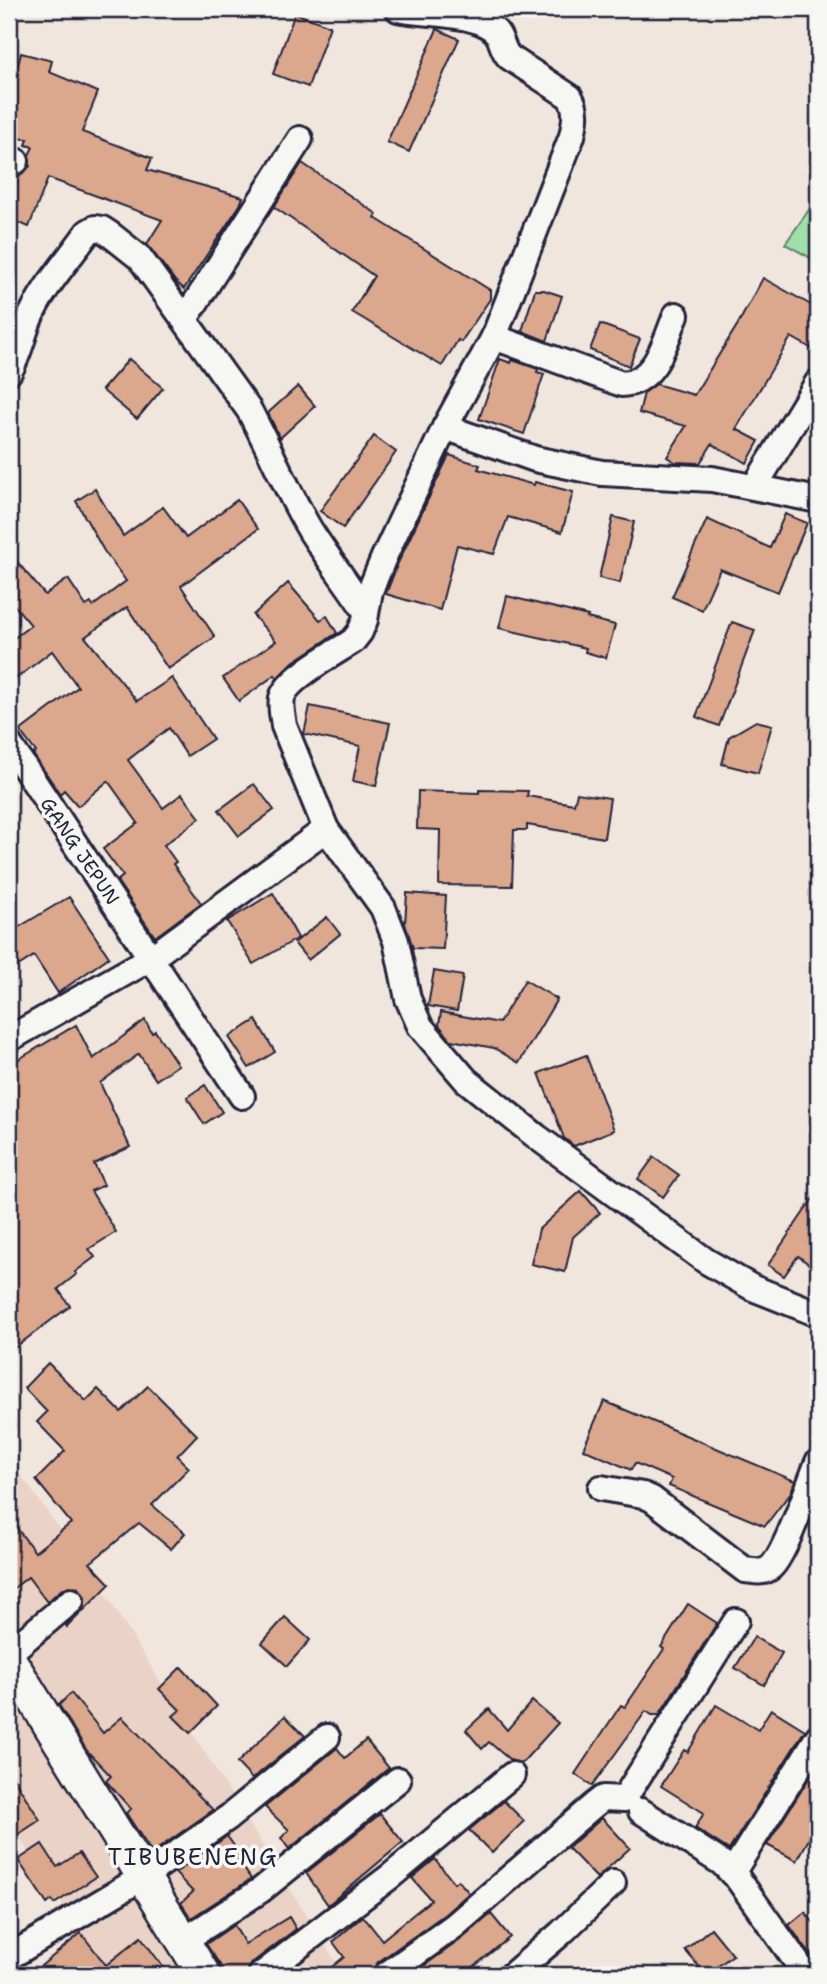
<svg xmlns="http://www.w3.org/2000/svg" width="827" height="1984" viewBox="0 0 827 1984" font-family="'Shantell Sans',sans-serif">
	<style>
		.built { fill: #ead3c6 }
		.green { fill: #a0e0a8; stroke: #618172; stroke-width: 2 }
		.building { fill: #dba88e; stroke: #22223b; stroke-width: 2 }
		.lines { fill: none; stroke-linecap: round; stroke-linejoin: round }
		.minor-casing { stroke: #22223b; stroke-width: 30 }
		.tertiary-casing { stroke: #22223b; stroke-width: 37 }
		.minor { stroke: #f6f6f2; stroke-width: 24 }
		.tertiary { stroke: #f6f6f2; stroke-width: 32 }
		.labels { text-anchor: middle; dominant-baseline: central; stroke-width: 7; stroke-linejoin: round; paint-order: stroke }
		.street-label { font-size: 19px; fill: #22223b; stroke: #f6f6f2 }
		.quarter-label { font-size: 23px; letter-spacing: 2px; fill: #22223b; stroke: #f6f6f2 }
	</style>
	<rect width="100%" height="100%" fill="#f1e6de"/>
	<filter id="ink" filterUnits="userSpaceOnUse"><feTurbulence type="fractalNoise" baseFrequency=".0143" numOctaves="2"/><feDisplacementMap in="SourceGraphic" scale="14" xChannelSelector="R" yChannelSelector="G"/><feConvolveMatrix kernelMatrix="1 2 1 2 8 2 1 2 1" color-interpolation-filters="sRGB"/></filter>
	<g filter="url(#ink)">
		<path class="built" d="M9,1458L105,1593L344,1975H109L9,1822Z"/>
		<path class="green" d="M818,197V262L785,244Z"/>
		<g class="building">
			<path d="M295,13L330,26L308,87L273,74Z"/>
			<path d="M437,29L459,39L409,152L387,142Z"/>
			<path d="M21,53L52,61L49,72L98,92L82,132L152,158L147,170L243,197L240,205L184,289L176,282L147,244L162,220L48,178L29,227L9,219V200L20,175L30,166L29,155L33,147L26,145L28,139L9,138V101Z"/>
			<path d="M302,163L377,214L375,218L490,290V299L461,342L458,340L442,366L352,312L374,276L274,207Z"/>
			<path d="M763,278L818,309V352L791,337L736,429L759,441L747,463L712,444L700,463L675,462L667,457L686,426L639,413L644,393L656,384L694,395L738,324Z"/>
			<path d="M535,290H544L562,296L547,341L522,331Z"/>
			<path d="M600,324L640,339L629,366L590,350Z"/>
			<path d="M129,359L163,388L137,419L102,390Z"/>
			<path d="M500,359L511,363L512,360L538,369L537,372L544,374L524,434L479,419Z"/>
			<path d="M298,386L315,406L280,438L268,413Z"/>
			<path d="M374,436L396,452L343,528L320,511Z"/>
			<path d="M449,455L480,465L478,469L534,485L535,482L573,492L562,532L508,517L494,554L457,545L440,610L386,594L398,563Z"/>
			<path d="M95,489L123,536L163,507L186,538L237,500L258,529L181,586L215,637L168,669L127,607L85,637L137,701L172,678L213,739L187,756L169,728L128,760L163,808L182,794L200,818L164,845L176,862L173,864L201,903L155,937L117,881L123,876L103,849L138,823L108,781L78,806L64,790L60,794L33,754L36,752L20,731L78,687L52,651L9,684V642L31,625L9,599V552L45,595L68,579L86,606L91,603L93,606L126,581L104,551L76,501Z"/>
			<path d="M785,514L807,523L778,592L720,569L702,610L672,597L707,519L770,548Z"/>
			<path d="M613,517L634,522L620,583L599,578Z"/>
			<path d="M288,583L320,620L327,616L337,633L293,662L277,678L275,675L239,701L223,678L276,641L253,615Z"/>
			<path d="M507,596L588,616L587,618L615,625L606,658L585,652L586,648L499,628Z"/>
			<path d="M732,622L755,630L719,726L696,717Z"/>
			<path d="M310,706L390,723L376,786L353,781L360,746L304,734Z"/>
			<path d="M756,721L772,725L758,773L722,764L729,737Z"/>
			<path d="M254,784L274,810L239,836L219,810Z"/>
			<path d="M479,790L528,791L527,796L574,804L577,793L610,798L604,838L527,825V830H514L512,886L439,885L440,830L417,829L418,791L479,793Z"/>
			<path d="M273,893L298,938L253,964L227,921Z"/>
			<path d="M407,893L446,896L443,949L413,948L405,924Z"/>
			<path d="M69,897L109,957L58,993L34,956L9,972V933Z"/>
			<path d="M327,917L340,934L308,960L294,943Z"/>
			<path d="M434,971L463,976L457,1011L428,1006Z"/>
			<path d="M525,980L557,999L519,1063L494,1048L451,1040L439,1025L441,1012L499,1023Z"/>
			<path d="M145,1020L152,1033L155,1031L178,1065L156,1080L139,1054L100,1083L130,1147L94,1164L104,1185L91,1191L116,1232L89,1249L95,1257L75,1272L77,1274L58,1289L70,1306L9,1352V1166L17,1162L9,1146V1065L76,1025L93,1059Z"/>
			<path d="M256,1020L275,1052L249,1068L229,1037Z"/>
			<path d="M586,1055L614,1130L574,1146L564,1138L539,1073Z"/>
			<path d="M205,1085L222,1112L204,1124L187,1097Z"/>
			<path d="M654,1157L679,1175L663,1197L638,1179Z"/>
			<path d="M581,1191L600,1213L573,1237L565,1272L531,1264L539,1229Z"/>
			<path d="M818,1191V1271L798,1256L784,1276L768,1265Z"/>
			<path d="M48,1363L86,1401L98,1389L121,1412L148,1386L197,1435L177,1456L189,1468L152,1505L185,1533L171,1549L139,1523L90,1563L110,1584L67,1627L66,1625L85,1605V1598L77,1587L69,1586L62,1589L47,1602L28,1577L9,1592V1518L35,1552L71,1523L36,1480L65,1451L37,1422L47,1412L24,1388Z"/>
			<path d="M604,1401L795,1481L791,1492L765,1526L669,1486L672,1479L635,1463L631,1470L583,1449Z"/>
			<path d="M688,1604L717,1623L659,1715H652L646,1711L592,1786L575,1774L621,1705L625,1707L664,1649L661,1647Z"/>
			<path d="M285,1617L310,1640L287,1666L262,1643Z"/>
			<path d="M754,1637L782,1653L764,1685L735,1668Z"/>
			<path d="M181,1667L217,1706L190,1733L173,1716L180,1710L159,1689Z"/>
			<path d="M71,1693L103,1733L122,1717L213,1810L152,1853L126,1813L131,1809L106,1781L111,1776L87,1751L59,1705Z"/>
			<path d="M532,1701L558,1723L521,1764L510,1760L489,1742L482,1749L466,1730L489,1709L507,1730Z"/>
			<path d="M716,1705L758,1730L771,1709L805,1730L729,1850L695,1828L704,1813L661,1786L684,1750L688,1752Z"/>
			<path d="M285,1716L305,1736L252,1779L237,1763Z"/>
			<path d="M366,1740L389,1768L289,1849L281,1838L289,1830L265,1807L337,1748L345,1758Z"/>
			<path d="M818,1764V1822L797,1861L767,1845Z"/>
			<path d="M9,1771L40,1820L17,1835L9,1823Z"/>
			<path d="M504,1801L524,1821L492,1853L469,1830Z"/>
			<path d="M380,1814L403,1842L328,1905L306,1873Z"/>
			<path d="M602,1818L630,1848L597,1878L568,1848Z"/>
			<path d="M227,1836L240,1854L236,1857L251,1879L191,1918L181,1903L193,1892L175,1873Z"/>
			<path d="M42,1844L57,1867L79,1853L96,1877L54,1904L52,1900L47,1904L18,1860Z"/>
			<path d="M435,1859L454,1883L458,1880L469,1893L445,1914L377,1963L371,1975H322L344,1957L333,1942L363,1916L382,1940L431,1900L412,1878Z"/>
			<path d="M805,1912L818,1928V1965L789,1925Z"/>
			<path d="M491,1914L510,1937L466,1973L461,1967L449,1975H411L463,1938Z"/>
			<path d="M289,1917L296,1929L252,1963L246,1975H222L220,1965L206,1944L234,1925L245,1944Z"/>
			<path d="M711,1928L733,1955L706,1975L685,1950Z"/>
			<path d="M81,1933L106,1965L141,1937L169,1975H30Z"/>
		</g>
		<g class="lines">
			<defs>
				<g id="minor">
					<path d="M398,9C425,15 477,11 496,32C502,39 502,50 509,57L570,97C578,110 575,122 572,136L494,337L445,427L384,557L370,591L365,620L360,632L353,641C335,653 287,678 282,698C280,707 283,717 284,726L326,829L383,908L396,941L408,999L420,1026L466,1080L537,1137L706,1261L753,1288L818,1314"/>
					<path d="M9,159L16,161"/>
					<path d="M185,319L300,139"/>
					<path d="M494,337L622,384C656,383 665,341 676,315"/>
					<path d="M9,372C19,355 22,338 29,320C41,290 69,259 88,232L95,228L102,229L111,235L140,258L249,410C270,449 287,491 310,530C327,557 347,583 365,610"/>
					<path d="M445,427L535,459L602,473L712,479L818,500"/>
					<path d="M755,486L818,382"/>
					<path d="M9,744L242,1096"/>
					<path d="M9,1039L151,958L326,829"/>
					<path d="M601,1488L643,1495L652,1499L745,1570C755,1571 763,1574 771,1567C786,1553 809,1484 818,1462"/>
					<path d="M9,1653L71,1601"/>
					<path d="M641,1811L722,1863L738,1879L806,1975"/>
					<path d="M732,1873L818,1737"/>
					<path d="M183,1941L261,1890L398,1780"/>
					<path d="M9,1957L143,1877L229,1817L327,1737"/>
					<path d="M261,1975L392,1875L512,1775"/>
					<path d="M386,1975L454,1926L594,1805L603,1798L624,1799L736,1621"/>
					<path d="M512,1975L561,1933L613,1883"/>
				</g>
				<path id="tertiary" d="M9,1659L204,1975"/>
			</defs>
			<use href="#minor" class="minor-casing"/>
			<use href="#tertiary" class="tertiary-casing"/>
			<use href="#minor" class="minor"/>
			<use href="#tertiary" class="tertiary"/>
		</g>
	</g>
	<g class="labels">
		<g class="street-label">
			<text transform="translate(80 851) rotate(56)">GANG JEPUN</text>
		</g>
		<g class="quarter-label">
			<text x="193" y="1857">TIBUBENENG</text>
		</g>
	</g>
	<rect width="827" height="1984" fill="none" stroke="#f6f6f2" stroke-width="35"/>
	<rect x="18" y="18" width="792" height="1949" fill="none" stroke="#22223b" stroke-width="2.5" filter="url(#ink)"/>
</svg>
